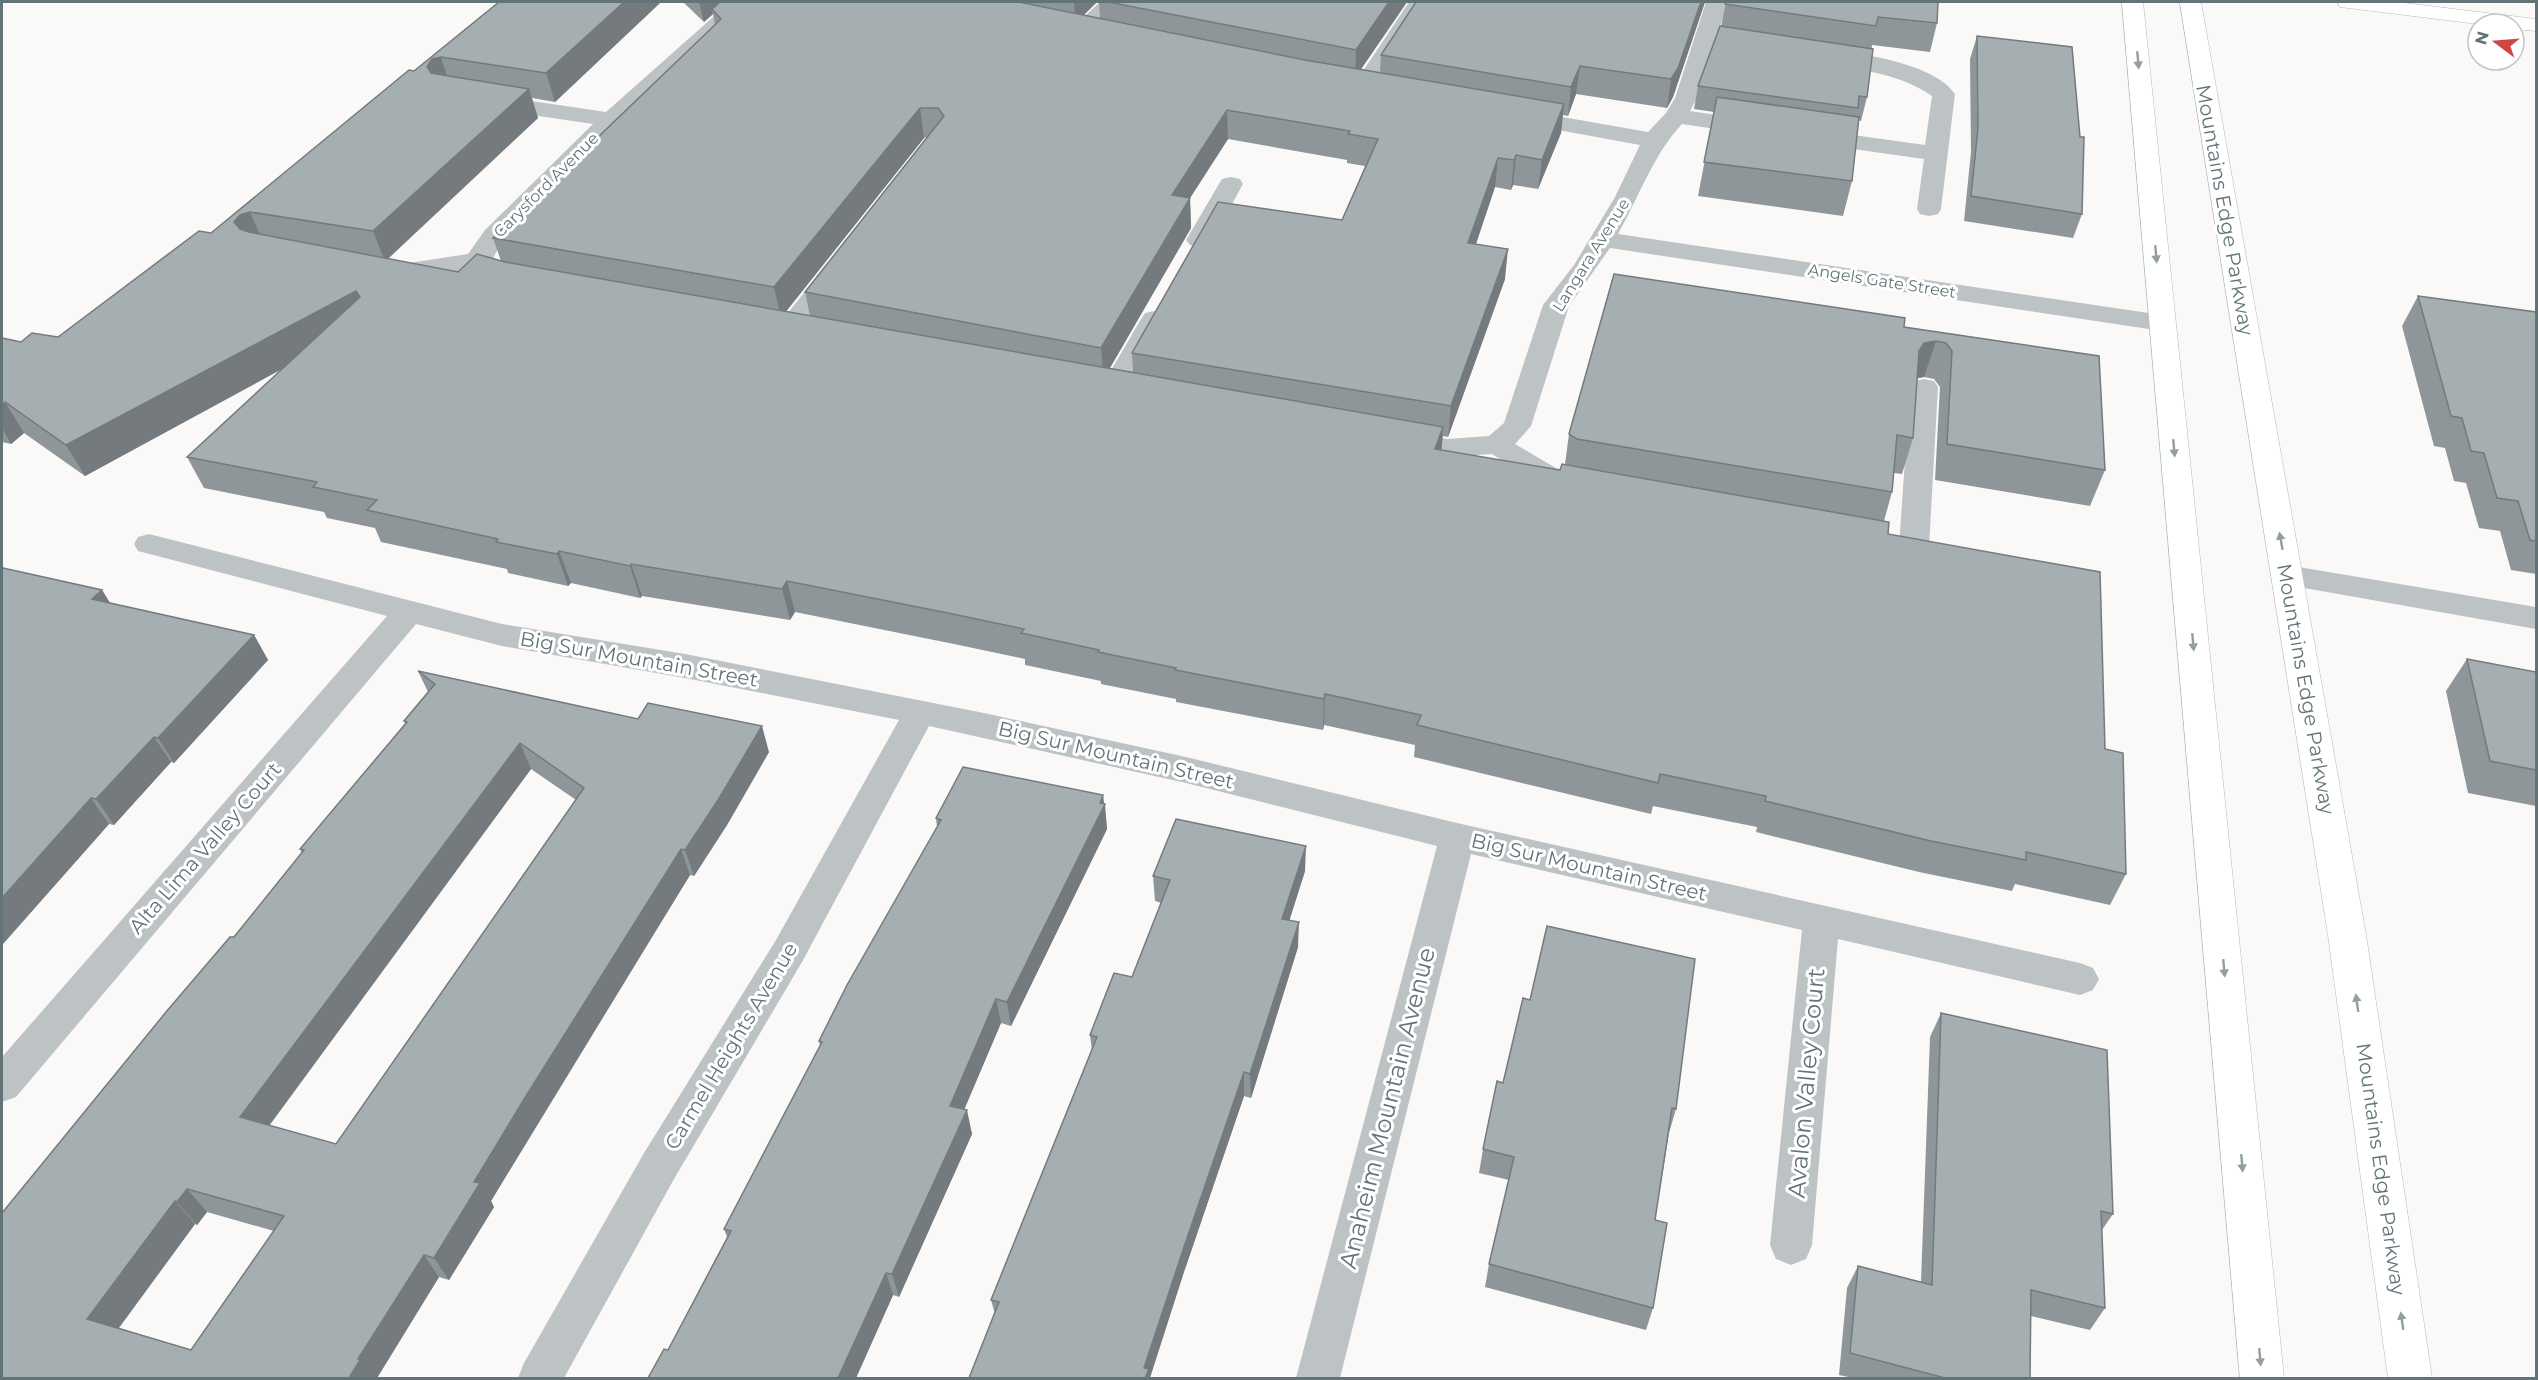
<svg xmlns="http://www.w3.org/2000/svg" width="2538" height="1380" viewBox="0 0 2538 1380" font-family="Montserrat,sans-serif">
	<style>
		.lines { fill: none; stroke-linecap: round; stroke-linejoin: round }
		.secondary-casing { stroke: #b2b9bc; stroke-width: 1 }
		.street { fill: #bdc3c5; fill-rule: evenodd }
		.secondary { fill: #fff; fill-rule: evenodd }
		.wall { fill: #8e9699; fill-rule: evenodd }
		.shaded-wall { fill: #747a7d }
		.building { fill: #a5afb2; stroke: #747a7d; stroke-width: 1.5; fill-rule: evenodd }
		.oneway { fill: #929ea1 }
		.labels { text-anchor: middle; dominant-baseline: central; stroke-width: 6; stroke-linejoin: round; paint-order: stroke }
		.far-street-label { font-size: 16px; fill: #637479; stroke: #fff }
		.street-label { font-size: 20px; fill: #637479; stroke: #fff }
		.near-street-label { font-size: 24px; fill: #637479; stroke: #fff }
	</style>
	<rect width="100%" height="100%" fill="#faf9f8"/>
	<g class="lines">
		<defs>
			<g id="secondary">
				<path d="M2122,2H2143L2284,1378H2240Z"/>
				<path d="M2180,2H2201L2366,935L2432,1378H2388L2328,935Z"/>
				<path d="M2337,2H2396L2536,19V31L2514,29V24H2478L2348,8L2340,7Z"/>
			</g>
		</defs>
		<use href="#secondary" class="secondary-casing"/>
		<g class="street">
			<path d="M730,2H753L619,125L503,240L492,260C503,275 515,269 523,281L519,287C501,291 483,283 472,269C445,274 411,284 383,277L379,272L383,267L468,254L485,230L593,124L492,109L484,107L481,102L484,97L492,95L606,112Z"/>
			<path d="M1100,2H1123L1089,37H1073L1070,32L1073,27Z"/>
			<path d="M1409,2H1430L1370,94H1354L1351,89Z"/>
			<path d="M1706,2H1728L1697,98L1690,111L1756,121L1764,123L1768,128L1764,133L1756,135L1682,124C1653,155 1639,197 1618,234L2162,315L2171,317L2175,323L2171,329L2162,331L1610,248L1569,306L1531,426L1515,444L1571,477L1580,479L1585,486L1580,493L1570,495L1553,492L1492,454L1447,457L1386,446L1382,440L1386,434L1396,431L1447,439L1489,436L1504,423L1543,305L1574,265L1615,197L1640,145L1509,121L1505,116L1509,111L1517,109L1648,132L1666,113L1675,98Z"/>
			<path d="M1827,49C1862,54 1934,63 1955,94L1941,209L1938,214L1929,216L1920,214L1917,209L1924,159L1810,143L1802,141L1798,136L1802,131L1810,129L1925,145L1932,96C1897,72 1860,71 1819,61L1816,56L1819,51Z"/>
			<path d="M1231,177L1240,179L1243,184L1212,240L1208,245L1199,248L1190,245L1186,240L1219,184L1222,179Z"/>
			<path d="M834,263L843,266L847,271L843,276L798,335L789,337L780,335L776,329L780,323L825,266Z"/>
			<path d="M1154,311L1163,313L1167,319L1127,391L1123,397L1113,399L1103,397L1099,391L1141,319L1145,313Z"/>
			<path d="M1924,379L1934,381L1938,387L1929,547L1925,554L1914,557L1903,554L1899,547L1910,387L1914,381Z"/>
			<path d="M149,534L502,624L685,654L984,713L1186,757L1457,823L2080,963L2093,968L2099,979L2093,990L2080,995L1838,939L1812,1245L1806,1259L1791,1265L1776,1259L1770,1245L1802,930L1471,854L1340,1378H1296L1437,846L1186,783L929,726L802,962L674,1179L564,1378H518L524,1363L644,1153L776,940L899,720L685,678L502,646L416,624L16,1097L2,1102V1057L387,616L138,551L134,544L138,537Z"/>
			<path d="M2287,565L2536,607V629L2276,583L2271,576L2276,569Z"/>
		</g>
		<use href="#secondary" class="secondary"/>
	</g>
	<g class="wall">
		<path d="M499,2H661L555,102L532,98L538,118L388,259L458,272L501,261L493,238L715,25L713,14L704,22L683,2H1097L1084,15L1100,18L1099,2H1407L1361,69L1380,73L1381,55L1705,2L1673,97L1667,108L1576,94L1568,116L1563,115L1561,133L1538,189L1513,185L1511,190L1495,187L1476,244L1505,279L1448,437L1443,436L1441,450L1560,470L1565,464L1569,434L1904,327L2099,356L2105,470L2090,506L1935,480L1940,387L1934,379L1924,377L1917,378L1913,438L1902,474L1894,473L1892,492L1884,521L1888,534L2105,749L2126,874L2110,905L2015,884L2012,891L1919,872L1756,832L1757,827L1653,806L1651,814L1414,757L1415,745L1324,725L1323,730L1176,702V699L1101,684V681L1025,665V659L954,644L795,612L790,620L642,596L640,598L571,583L568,586L508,573L507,569L381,542L375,528L327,518L324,512L204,488L187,457L283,368L85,476L24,433L11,444L2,442V338L21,342L58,337L211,233L414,71ZM927,137L805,292L810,316L786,311L924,138ZM1228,139L1347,160V163L1365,166L1342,220L1132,353L1133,372L1110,368L1191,228L1190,198Z"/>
		<path d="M1726,2L1937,23L1930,52L1872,45L1867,97L1861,121L1858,120L1852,181L1843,216L1698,196L1714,112L1694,109L1698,86L1721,27Z"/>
		<path d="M1977,36L2082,214L2073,238L1964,221L1971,152L1970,59Z"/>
		<path d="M2418,296L2536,312V574L2511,570L2500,531L2479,528L2466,483L2454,481L2445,448L2434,446L2402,326Z"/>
		<path d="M2,569L102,590L110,603L254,635L268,660L174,763L171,762L114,825L109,824L2,945Z"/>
		<path d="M2467,659L2536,672V806L2468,793L2446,691Z"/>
		<path d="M418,671L769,752L727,825L694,876L690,875L539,1120L491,1201L494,1207L449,1280L439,1277L377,1378H2L234,937L302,853L300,849L405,724L404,721L428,692ZM531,769L576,800L336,1144L269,1125ZM207,1212L274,1231L191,1350L119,1328L195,1224L197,1225Z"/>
		<path d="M1103,795L1107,829L1011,1026L1001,1023L964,1109L972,1134L899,1297L893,1295L856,1378H648L668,1350L727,1237L724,1229L820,1045L819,1041L937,827L936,818Z"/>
		<path d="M1305,871L1289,920L1298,947L1251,1098L1244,1096L1185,1269L995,1314L991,1300L1092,1051L1090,1035L1132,977L1161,903L1155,901L1153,876Z"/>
		<path d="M1941,1013L2113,1214L2102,1230L2105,1308L2090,1330L2031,1316L2030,1378H1853L1839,1375L1847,1288L1858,1266L1921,1282L1930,1037Z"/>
		<path d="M1503,1083L1676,1109L1669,1133L1655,1220L1653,1308L1646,1330L1485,1287L1489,1264L1509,1180L1479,1173L1483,1149Z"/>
	</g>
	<g class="shaded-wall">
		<path d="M624,2H661L555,102L546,73Z"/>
		<path d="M699,2H727L712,9L713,14L704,22Z"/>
		<path d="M1074,2H1097L1075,23Z"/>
		<path d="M1389,2H1407L1355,78L1356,50Z"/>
		<path d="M1701,2H1705L1673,97L1667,108L1671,79Z"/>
		<path d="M441,57L450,86L441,88L427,67L432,59Z"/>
		<path d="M1580,66L1576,94L1568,116L1571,87Z"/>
		<path d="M529,89L538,118L385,261L373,231Z"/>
		<path d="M1564,104L1561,133L1538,189L1542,160Z"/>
		<path d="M920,108L924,138L781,318L774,287Z"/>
		<path d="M1227,110L1228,139L1190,198L1191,228L1104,378L1101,348L1172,195Z"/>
		<path d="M1516,155L1513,185L1511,190L1514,160Z"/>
		<path d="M1498,158L1495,187L1466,273L1468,243Z"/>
		<path d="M250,212L263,242L253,245L234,222L240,215Z"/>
		<path d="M1508,249L1505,279L1448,437L1451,406Z"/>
		<path d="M356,291L369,322L85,476L66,445Z"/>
		<path d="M1936,341L1924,377L1914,379L1919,351L1924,343Z"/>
		<path d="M5,402L24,433L11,444L2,428V406Z"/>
		<path d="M1443,427L1441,458L1435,449Z"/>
		<path d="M559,551L571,583L568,586L557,554Z"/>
		<path d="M631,564L642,596L640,598L630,566Z"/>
		<path d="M787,581L795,612L790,620L782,589Z"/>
		<path d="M102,590L118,616L92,599Z"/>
		<path d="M254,635L268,660L174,763L158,738Z"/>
		<path d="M1325,694L1324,725L1323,730L1324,699Z"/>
		<path d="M762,726L769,752L727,825L694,876L685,850Z"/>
		<path d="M154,737L171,762L114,825L96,799Z"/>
		<path d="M520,743L531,769L258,1141L240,1117Z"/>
		<path d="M1103,795L1104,806L1105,804L1107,829L1011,1026L1007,1002Z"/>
		<path d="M91,798L109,824L2,945V898Z"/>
		<path d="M1306,846L1305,871L1282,944V919Z"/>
		<path d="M681,849L690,875L491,1201L494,1207L449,1280L434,1258L474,1182L526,1096Z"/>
		<path d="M1299,922L1298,947L1251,1098L1250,1074Z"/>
		<path d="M996,999L1001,1023L956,1129L950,1106Z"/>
		<path d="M1244,1072V1096L1185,1269L1150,1378H1145L1144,1368L1184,1247Z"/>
		<path d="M967,1110L972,1134L899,1297L892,1274Z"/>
		<path d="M187,1189L207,1212L197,1225L177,1202Z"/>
		<path d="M175,1201L195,1224L109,1341L87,1319Z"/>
		<path d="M424,1255L439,1277L377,1378H349L358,1359Z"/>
		<path d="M886,1273L893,1295L856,1378H838Z"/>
	</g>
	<g class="building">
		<path d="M499,2H624L546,73L441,57L432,59L427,67L431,73L529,89L373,231L250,212L240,215L234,222L240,229L249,232L458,272L477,254L505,262L1443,427L1435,449L1560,470L1562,464L1889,522L1888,534L2100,572L2105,749L2123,753L2126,874L2026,852V860L1931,841L1765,801L1766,796L1660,774L1658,783L1417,725L1421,715L1325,694L1324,699L1175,670L1176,668L1098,652L1099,650L1021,633L1024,629L948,613L787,581L782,589L631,564L630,566L559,551L557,554L496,542L498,539L367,510L377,500L313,487L317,482L187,457L360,297L356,291L66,445L5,402L2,406V338L21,342L32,333L58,337L199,231L211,233L409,70L414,71Z"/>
		<path d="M720,2H1019L1305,60L1564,104L1542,160L1516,155L1514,160L1498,158L1468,243L1508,249L1451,406L1132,353L1218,202L1342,220L1378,139L1348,134L1350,131L1227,110L1172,195L1190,198L1101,348L805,292L944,116L938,108H920L774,287L493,238L721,19L712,9Z"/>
		<path d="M1108,2H1389L1356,50Z"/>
		<path d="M1416,2H1701L1678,68L1671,79L1580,66L1571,87L1381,55Z"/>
		<path d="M1726,2H1938L1937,23L1878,17L1876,26L1725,4Z"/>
		<path d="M1720,26L1873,49L1867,97L1859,96L1858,108L1698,86Z"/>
		<path d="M1977,36L2072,47L2080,137H2084L2082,214L1971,196L1978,128Z"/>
		<path d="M1717,97L1859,117L1852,181L1704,162Z"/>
		<path d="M1614,274L1905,318L1904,327L2099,356L2105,470L1947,444L1952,351L1946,343L1936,341L1924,343L1919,351L1913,438L1897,435L1892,492L1577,439L1569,434Z"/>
		<path d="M2418,296L2536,312V541L2530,540L2518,501L2497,498L2484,453L2471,451L2462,418L2451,416Z"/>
		<path d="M3,568L102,590L92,599L254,635L158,738L154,737L96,799L91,798L2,898V569Z"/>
		<path d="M2467,659L2536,672V770L2490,761Z"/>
		<path d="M418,671L638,719L648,703L762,726L718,800L685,850L681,849L526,1096L474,1182L480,1183L434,1258L424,1255L358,1359L360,1360L349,1378H2V1213L166,1012L230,937H234L304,850L300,849L407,722L404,721L435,684ZM520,743L584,788L336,1144L240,1117ZM187,1189L284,1216L191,1350L87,1319L175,1201L177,1202Z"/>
		<path d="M963,767L1103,795L1100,803L1105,804L1007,1002L996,999L950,1106L967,1110L892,1274L886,1273L838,1378H648L664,1349L668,1350L731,1231L724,1229L822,1042L819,1041L847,985L941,820L936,818Z"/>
		<path d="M1176,819L1306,846L1282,919L1299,922L1250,1074L1244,1072L1184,1247L1144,1368L1149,1369L1145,1378H969L999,1302L991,1300L1097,1037L1090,1035L1114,973L1132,977L1170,880L1153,876Z"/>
		<path d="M1547,926L1695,959L1676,1109L1672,1108L1655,1220L1667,1223L1653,1308L1489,1264L1514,1157L1483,1149L1497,1081L1503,1083L1523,998L1530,1000Z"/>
		<path d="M1941,1013L2107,1050L2113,1214L2101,1211L2105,1308L2031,1290L2030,1378H1945L1850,1353L1858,1266L1932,1285Z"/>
	</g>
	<defs><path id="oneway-solid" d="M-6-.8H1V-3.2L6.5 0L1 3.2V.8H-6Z" transform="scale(1.5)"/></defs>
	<g class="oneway">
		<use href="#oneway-solid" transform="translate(2138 60) rotate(85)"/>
		<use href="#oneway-solid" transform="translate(2156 254) rotate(85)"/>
		<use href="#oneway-solid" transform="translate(2174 448) rotate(85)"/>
		<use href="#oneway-solid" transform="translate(2281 541) rotate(-100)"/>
		<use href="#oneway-solid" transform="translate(2193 642) rotate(85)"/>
		<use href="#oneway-solid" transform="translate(2224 968) rotate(85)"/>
		<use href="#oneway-solid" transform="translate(2357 1003) rotate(-98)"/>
		<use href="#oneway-solid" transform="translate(2242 1163) rotate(85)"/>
		<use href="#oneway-solid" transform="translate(2402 1321) rotate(-98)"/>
		<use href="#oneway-solid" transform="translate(2260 1357) rotate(85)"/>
	</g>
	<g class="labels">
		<g class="far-street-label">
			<text transform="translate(546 185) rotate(-45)">Carysford Avenue</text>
			<text transform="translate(1591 255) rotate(-58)">Langara Avenue</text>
			<text transform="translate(1882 281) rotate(9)">Angels Gate Street</text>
		</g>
		<g class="street-label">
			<text transform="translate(2225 210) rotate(80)">Mountains Edge Parkway</text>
			<text transform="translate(639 659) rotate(10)">Big Sur Mountain Street</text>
			<text transform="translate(2306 689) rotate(80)">Mountains Edge Parkway</text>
			<text transform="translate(1116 755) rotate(13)">Big Sur Mountain Street</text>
			<text transform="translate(205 848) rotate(-49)">Alta Lima Valley Court</text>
			<text transform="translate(1589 867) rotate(13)">Big Sur Mountain Street</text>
			<text transform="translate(731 1046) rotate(-59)">Carmel Heights Avenue</text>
			<text transform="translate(2381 1169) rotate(82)">Mountains Edge Parkway</text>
		</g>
		<g class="near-street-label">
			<text transform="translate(1806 1083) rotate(-85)">Avalon Valley Court</text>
			<text transform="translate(1387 1108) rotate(-76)">Anaheim Mountain Avenue</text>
		</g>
	</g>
	<rect width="2538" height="1380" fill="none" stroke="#637479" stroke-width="6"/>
	<g transform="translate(2496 42) rotate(286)"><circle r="28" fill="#ffffff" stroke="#c1c7c9" stroke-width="1.5"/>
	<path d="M0-4.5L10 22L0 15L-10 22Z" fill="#d04742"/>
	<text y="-9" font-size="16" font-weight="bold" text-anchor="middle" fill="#637479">N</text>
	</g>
</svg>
